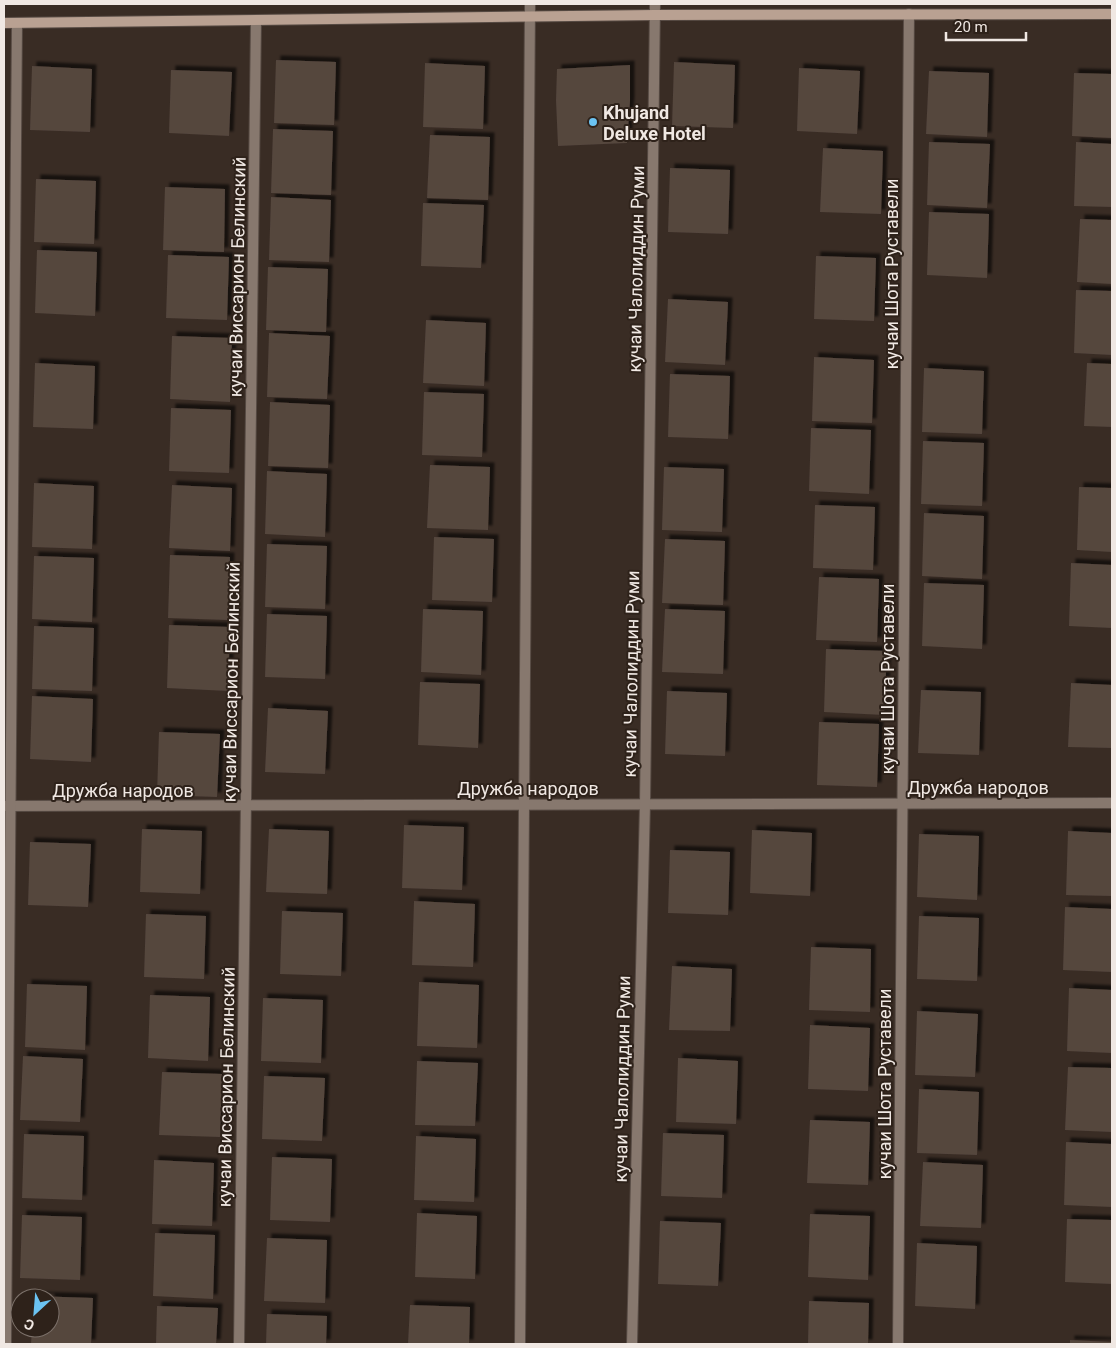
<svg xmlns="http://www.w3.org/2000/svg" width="1116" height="1348" viewBox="0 0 1116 1348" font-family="Roboto,sans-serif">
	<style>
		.building { fill: #54463e; filter: url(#shadow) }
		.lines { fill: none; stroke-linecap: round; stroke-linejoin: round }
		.street-casing { stroke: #564a43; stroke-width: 12 }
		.secondary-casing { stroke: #564a43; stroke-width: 12 }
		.street { stroke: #87786e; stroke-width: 10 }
		.secondary { stroke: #b9a192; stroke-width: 10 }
		.poi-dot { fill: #6bc3f2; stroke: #2e221a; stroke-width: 2 }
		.labels { text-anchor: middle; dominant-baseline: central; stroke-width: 4; stroke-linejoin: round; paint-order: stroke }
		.poi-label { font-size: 18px; font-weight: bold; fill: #f0e8e3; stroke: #2e221a; text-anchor: start }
		.street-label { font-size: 18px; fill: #f0e8e3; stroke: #2e221a }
	</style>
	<defs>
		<filter id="shadow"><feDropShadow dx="4.5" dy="-4.5" stdDeviation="1" flood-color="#0009"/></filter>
	</defs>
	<rect width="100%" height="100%" fill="#392c24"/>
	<g class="building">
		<path d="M276,60L336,62L334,125L274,123Z"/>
		<path d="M674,62L735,65L733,128L672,126Z"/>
		<path d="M425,63L485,66L483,129L423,127Z"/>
		<path d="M630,65V101L627,143L558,146L556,100L557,69Z"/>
		<path d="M32,66L92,69L90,132L30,130Z"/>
		<path d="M799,68L860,71L857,134L797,131Z"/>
		<path d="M171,70L232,72L229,136L169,133Z"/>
		<path d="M929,71L989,73L987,137L926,134Z"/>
		<path d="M1074,73L1112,74V138L1072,136Z"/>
		<path d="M273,129L333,131L331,195L271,193Z"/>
		<path d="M430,135L490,137L488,200L427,198Z"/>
		<path d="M929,142L990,144L987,208L927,205Z"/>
		<path d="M1076,142L1112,144V207L1074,206Z"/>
		<path d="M823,148L883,151L881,214L820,212Z"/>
		<path d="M670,168L730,170L728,234L668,232Z"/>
		<path d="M36,179L96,181L94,244L34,242Z"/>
		<path d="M165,187L225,189L224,252L163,250Z"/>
		<path d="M271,197L331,200L329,262L269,260Z"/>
		<path d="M423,203L484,205L481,268L421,266Z"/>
		<path d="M929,212L989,214L987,278L927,275Z"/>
		<path d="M1080,219L1112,220V284L1077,282Z"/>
		<path d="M37,250L97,252L95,316L35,313Z"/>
		<path d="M168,255L229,257L227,320L166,318Z"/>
		<path d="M816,256L876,258L874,321L814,319Z"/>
		<path d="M268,267L328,269L326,332L266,330Z"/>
		<path d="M1076,290L1112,291V355L1074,353Z"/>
		<path d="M668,299L728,302L725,365L665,362Z"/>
		<path d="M426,320L486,323L484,386L423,383Z"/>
		<path d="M269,333L330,336L327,399L267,397Z"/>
		<path d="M172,336L232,338L230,402L170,399Z"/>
		<path d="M814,357L874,360L872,423L812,421Z"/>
		<path d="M35,363L95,366L93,429L33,427Z"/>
		<path d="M1087,363L1112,364V427L1084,426Z"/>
		<path d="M924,368L984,371L982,434L922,432Z"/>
		<path d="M670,374L730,376L728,439L668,437Z"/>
		<path d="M424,392L484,394L482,457L422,455Z"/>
		<path d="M270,402L330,405L328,468L268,466Z"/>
		<path d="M171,408L231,410L229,473L169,471Z"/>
		<path d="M811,428L871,430L869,494L809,491Z"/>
		<path d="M923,441L984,443L982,506L921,504Z"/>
		<path d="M430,465L490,467L488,530L427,528Z"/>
		<path d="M664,467L724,469L722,532L662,530Z"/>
		<path d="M267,471L327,474L325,537L265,534Z"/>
		<path d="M34,483L94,486L92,549L32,547Z"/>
		<path d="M172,485L232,488L230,551L169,548Z"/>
		<path d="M1079,487L1112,488V552L1077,550Z"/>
		<path d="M815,505L875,507L873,570L813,568Z"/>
		<path d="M924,513L984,516L982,579L922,576Z"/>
		<path d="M434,537L494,539L492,602L432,600Z"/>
		<path d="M665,539L725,541L723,605L662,603Z"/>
		<path d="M267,544L327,546L325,609L265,607Z"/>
		<path d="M170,555L230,557L228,620L168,618Z"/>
		<path d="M34,556L94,558L92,622L32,619Z"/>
		<path d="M1071,563L1112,565V628L1069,626Z"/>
		<path d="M819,577L879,579L877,642L816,640Z"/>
		<path d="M924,583L984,585L982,649L922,646Z"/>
		<path d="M423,609L483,611L481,675L421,672Z"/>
		<path d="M665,609L725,611L723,674L662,672Z"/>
		<path d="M267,614L327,616L325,679L265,677Z"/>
		<path d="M169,625L230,627L228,691L167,688Z"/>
		<path d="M34,626L94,628L92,691L32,689Z"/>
		<path d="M826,649L887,651L884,715L824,712Z"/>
		<path d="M420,682L480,684L478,748L418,745Z"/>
		<path d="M1071,683L1112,685V748L1068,747Z"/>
		<path d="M921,690L981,692L979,755L918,753Z"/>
		<path d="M667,691L727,693L725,756L665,754Z"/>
		<path d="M32,696L93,699L91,762L30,759Z"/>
		<path d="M268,708L328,711L325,774L265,772Z"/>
		<path d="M819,722L879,724L877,787L817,785Z"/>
		<path d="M159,732L220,734L217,797L157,795Z"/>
		<path d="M404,825L464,827L462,890L402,888Z"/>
		<path d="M142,829L202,831L200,894L140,892Z"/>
		<path d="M269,829L329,831L327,894L266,892Z"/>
		<path d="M752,830L812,833L810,896L750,893Z"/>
		<path d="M1068,831L1112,833V896L1066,895Z"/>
		<path d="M919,834L979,836L977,900L917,897Z"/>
		<path d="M30,842L91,844L88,907L28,905Z"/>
		<path d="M670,850L730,852L728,915L668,913Z"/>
		<path d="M414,901L475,904L473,967L412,965Z"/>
		<path d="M1065,907L1112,909V972L1063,970Z"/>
		<path d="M282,911L343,913L341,976L280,974Z"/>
		<path d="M146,914L206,916L204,979L144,977Z"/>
		<path d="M919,916L979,918L977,981L917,979Z"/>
		<path d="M811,947L871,949L870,1012L809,1010Z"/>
		<path d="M672,966L732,969L730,1031L669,1030Z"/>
		<path d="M419,982L479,985L477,1048L417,1046Z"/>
		<path d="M27,984L87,986L85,1050L25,1047Z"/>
		<path d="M1069,988L1112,990V1053L1067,1051Z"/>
		<path d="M150,995L210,997L208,1061L148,1058Z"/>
		<path d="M263,998L323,1000L321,1063L261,1061Z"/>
		<path d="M917,1011L978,1014L975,1077L915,1075Z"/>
		<path d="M810,1025L870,1028L868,1091L808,1089Z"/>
		<path d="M23,1056L83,1059L80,1122L20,1120Z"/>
		<path d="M678,1058L738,1061L736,1124L676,1122Z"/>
		<path d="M417,1061L478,1063L475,1126L415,1125Z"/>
		<path d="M1068,1067L1112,1068V1132L1065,1130Z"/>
		<path d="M162,1072L222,1074L220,1137L159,1135Z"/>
		<path d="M264,1076L325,1078L322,1141L262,1139Z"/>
		<path d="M919,1089L979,1092L977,1155L917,1153Z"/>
		<path d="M810,1120L870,1122L868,1185L807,1183Z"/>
		<path d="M663,1133L724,1135L722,1198L661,1196Z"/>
		<path d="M24,1134L84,1136L82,1200L22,1198Z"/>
		<path d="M416,1136L476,1139L474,1202L414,1200Z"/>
		<path d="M1066,1142L1112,1144V1207L1064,1205Z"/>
		<path d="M272,1157L332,1159L330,1222L270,1220Z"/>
		<path d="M154,1160L214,1163L212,1226L152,1224Z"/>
		<path d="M923,1162L983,1165L981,1228L920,1226Z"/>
		<path d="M417,1213L477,1216L475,1279L415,1277Z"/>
		<path d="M810,1214L870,1216L868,1280L808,1277Z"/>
		<path d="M22,1215L82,1217L80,1280L20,1278Z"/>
		<path d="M1067,1219L1112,1220V1284L1065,1282Z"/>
		<path d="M660,1221L721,1223L718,1286L658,1284Z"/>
		<path d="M155,1233L215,1235L213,1299L153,1296Z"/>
		<path d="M267,1238L327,1240L325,1303L264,1301Z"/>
		<path d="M917,1243L977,1246L975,1309L915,1306Z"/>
		<path d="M33,1296L93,1298L91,1344H31L32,1328H50V1298H33Z"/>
		<path d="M809,1301L869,1303L868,1344H808Z"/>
		<path d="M410,1305L470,1307L469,1344H408Z"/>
		<path d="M157,1306L218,1308L216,1344H156Z"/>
		<path d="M267,1314L327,1316L326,1344H266Z"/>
		<path d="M1070,1340L1112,1342V1344H1070Z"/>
	</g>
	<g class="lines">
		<defs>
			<g id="street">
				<path d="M4,806L1112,803"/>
				<path d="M6,1344L17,23"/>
				<path d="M239,1344L256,20"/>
				<path d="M520,1344L530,4"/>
				<path d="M632,1344L645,804L655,4"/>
				<path d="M898,1344L909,14"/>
			</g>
			<path id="secondary" d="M4,23L655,15L1112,14"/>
		</defs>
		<use href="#street" class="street-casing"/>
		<use href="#secondary" class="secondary-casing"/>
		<use href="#street" class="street"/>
		<use href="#secondary" class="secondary"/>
	</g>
	<circle class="poi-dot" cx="593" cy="122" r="5"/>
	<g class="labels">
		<g class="poi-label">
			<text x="603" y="112">Khujand<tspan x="603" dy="21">Deluxe Hotel</tspan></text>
		</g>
		<g class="street-label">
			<text transform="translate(636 269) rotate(-89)">кучаи Чалолиддин Руми</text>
			<text transform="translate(891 274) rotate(-90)">кучаи Шота Руставели</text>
			<text transform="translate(237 277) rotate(-89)">кучаи Виссарион Белинский</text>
			<text transform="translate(631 674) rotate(-89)">кучаи Чалолиддин Руми</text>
			<text transform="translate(887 679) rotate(-90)">кучаи Шота Руставели</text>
			<text transform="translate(231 682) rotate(-89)">кучаи Виссарион Белинский</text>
			<text x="978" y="787">Дружба народов</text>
			<text x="528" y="788">Дружба народов</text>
			<text x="123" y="790">Дружба народов</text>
			<text transform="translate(622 1079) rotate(-89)">кучаи Чалолиддин Руми</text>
			<text transform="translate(884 1084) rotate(-90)">кучаи Шота Руставели</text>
			<text transform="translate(226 1087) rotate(-89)">кучаи Виссарион Белинский</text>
		</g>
	</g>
	<rect width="1116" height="1348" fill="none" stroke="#f0e8e3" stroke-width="10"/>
	<g transform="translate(35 1313) rotate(206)"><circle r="24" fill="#2e221a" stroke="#7c716a"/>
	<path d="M0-4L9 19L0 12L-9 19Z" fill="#6bc3f2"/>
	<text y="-8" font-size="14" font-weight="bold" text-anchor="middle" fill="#f0e8e3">С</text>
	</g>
	<path d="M946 32v8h80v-8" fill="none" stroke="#f0e8e3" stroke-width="2.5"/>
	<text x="954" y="32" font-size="15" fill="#f0e8e3" stroke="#2e221a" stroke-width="4" paint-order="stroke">20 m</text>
</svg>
